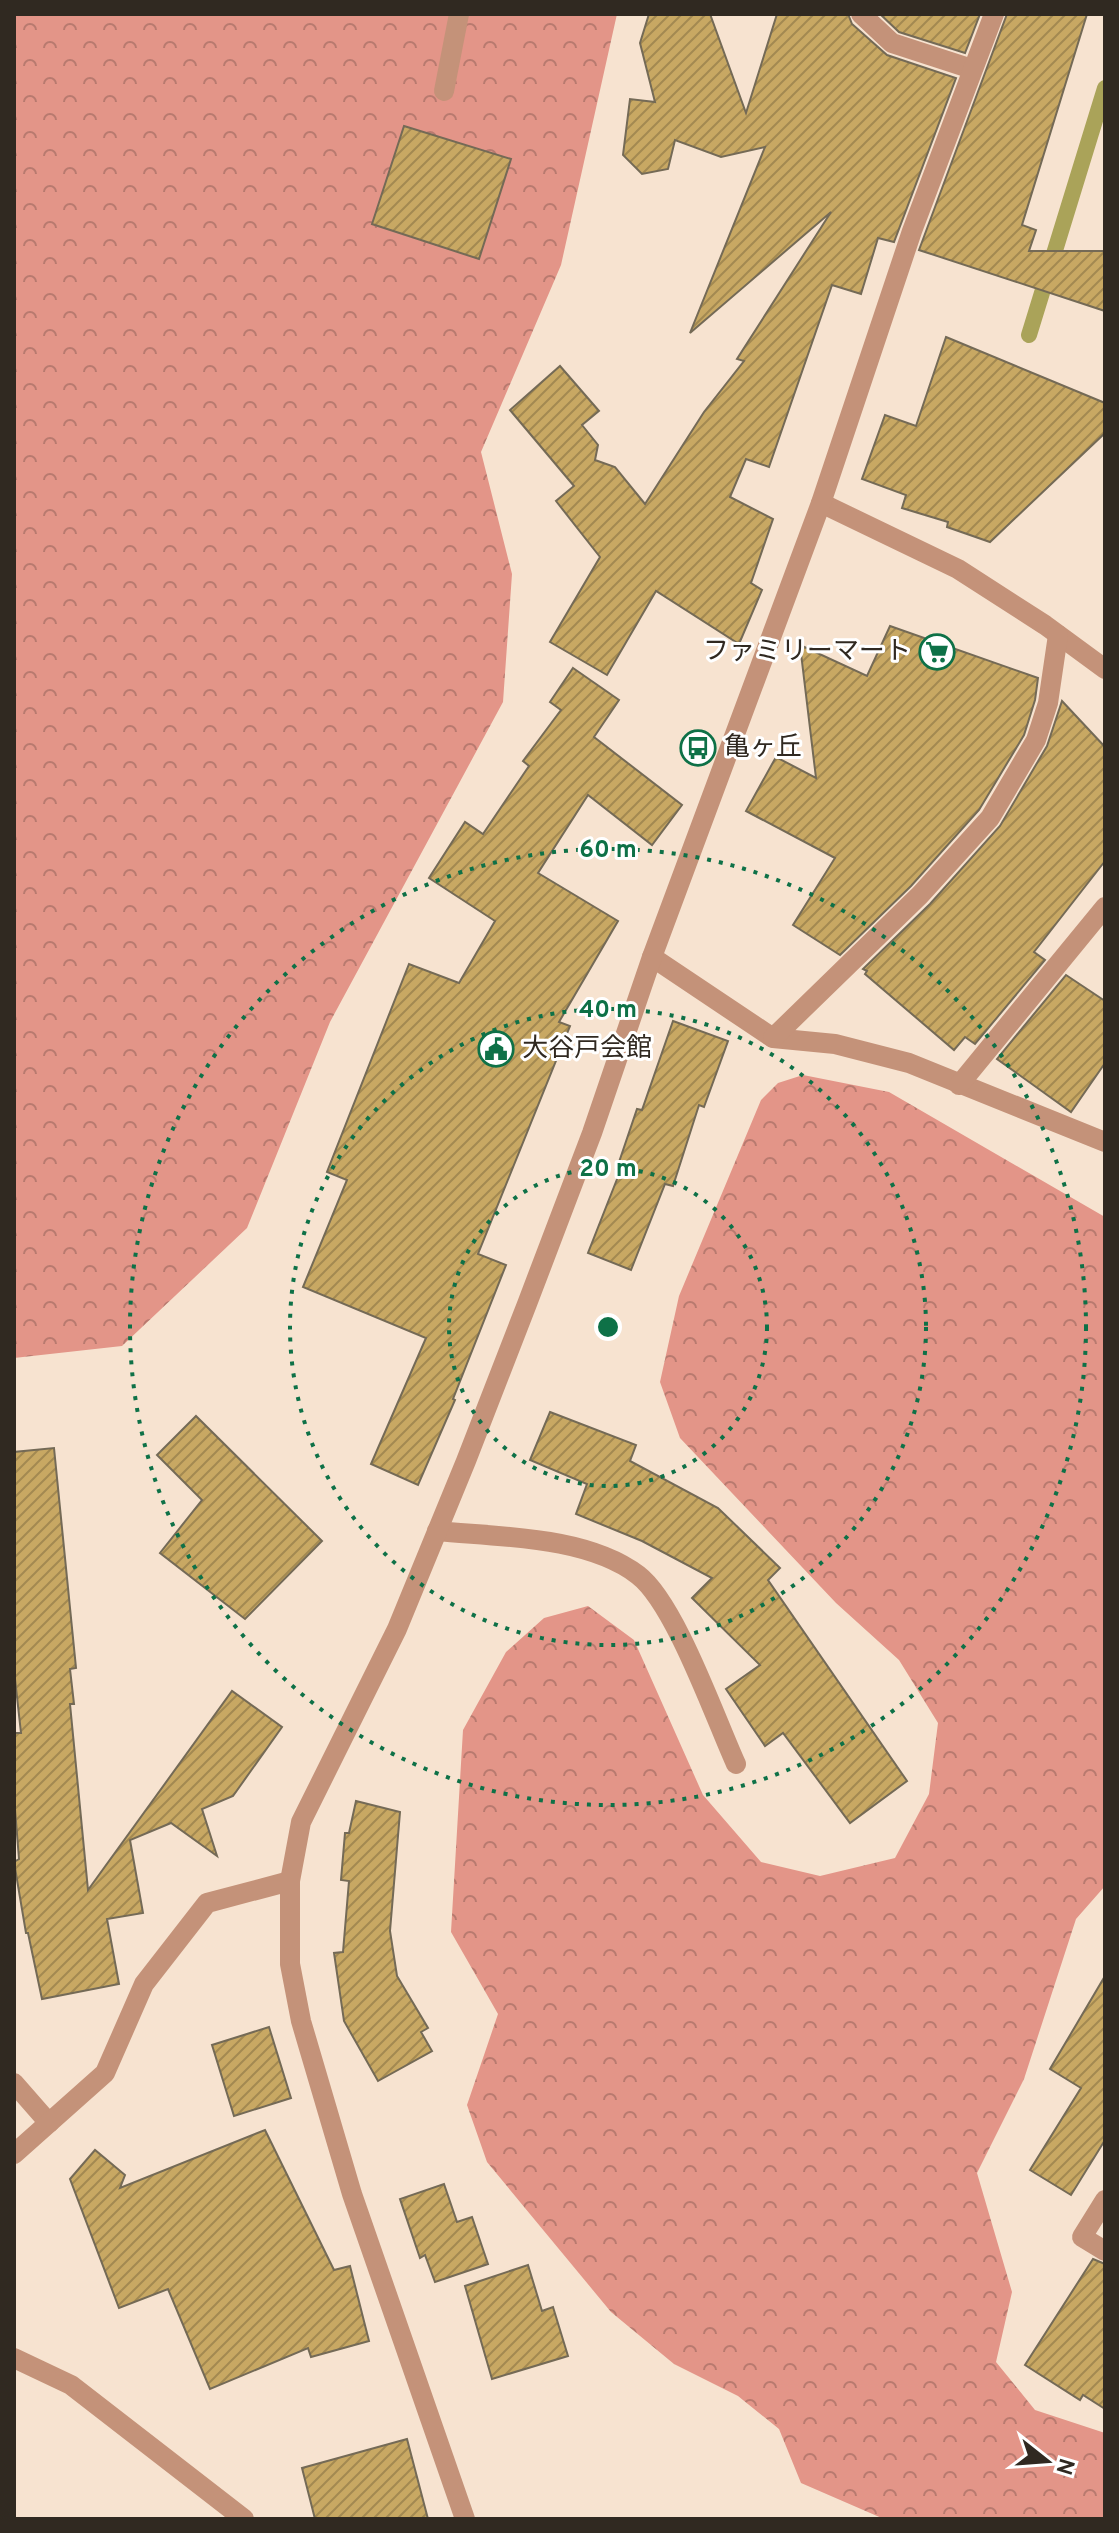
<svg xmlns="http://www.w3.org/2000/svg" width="1119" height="2533" viewBox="0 0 1119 2533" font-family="Overpass,'Noto Sans JP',sans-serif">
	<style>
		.forest { fill: url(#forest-crowns) }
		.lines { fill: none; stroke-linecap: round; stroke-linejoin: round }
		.stream { stroke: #aaa359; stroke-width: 16 }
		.building { fill: url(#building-hatch); stroke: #746a56; stroke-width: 2 }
		.minor { stroke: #c49279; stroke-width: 20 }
		.ring { fill: none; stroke: #0e7147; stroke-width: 4; stroke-dasharray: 4 8 }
		.labels { text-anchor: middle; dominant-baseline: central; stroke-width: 6; stroke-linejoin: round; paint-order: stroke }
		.poi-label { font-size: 26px; fill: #302921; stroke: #fff; text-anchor: start }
		.centre { fill: #0e7147; stroke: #fff; stroke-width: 4 }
		.ring-label { font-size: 24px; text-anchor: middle; font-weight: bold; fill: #0e7147; stroke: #fff; stroke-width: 6; stroke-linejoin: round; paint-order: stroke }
	</style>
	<defs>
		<pattern id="forest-crowns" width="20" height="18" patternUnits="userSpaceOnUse" patternTransform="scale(2)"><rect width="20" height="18" fill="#e39588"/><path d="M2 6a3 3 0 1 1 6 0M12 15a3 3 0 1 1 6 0" fill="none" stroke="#b87a6f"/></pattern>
		<pattern id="building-hatch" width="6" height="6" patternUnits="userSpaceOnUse" patternTransform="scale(2)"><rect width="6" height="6" fill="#c8a863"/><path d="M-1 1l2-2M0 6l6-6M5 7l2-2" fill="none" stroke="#a38951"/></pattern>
	</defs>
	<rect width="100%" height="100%" fill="#f7e3d0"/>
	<g class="forest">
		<path d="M14,14H617L561,265L481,452L512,574L503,702L330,1022L247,1228L122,1346L14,1358Z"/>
		<path d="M803,1075L889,1092L1105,1217V1886L1076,1919L1024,2079L977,2173L1012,2292L996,2362L1035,2410L1105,2433V2519H884L801,2483L779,2429L738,2396L674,2364L611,2312L487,2162L467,2105L498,2014L451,1932L463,1730L506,1652L544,1618L588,1606L634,1640L703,1795L761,1862L820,1876L895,1858L929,1794L938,1723L899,1660L836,1603L680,1438L660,1382L679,1296L761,1100L778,1083Z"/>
	</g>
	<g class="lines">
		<path class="stream" d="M1029,335L1105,88"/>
	</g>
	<g class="building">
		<path d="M649,14H710L746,113L777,14H848L852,24L887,55L956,78L894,242L878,238L861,294L832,285L769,467L746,459L730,497L773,519L751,583L762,590L739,644L656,591L607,675L550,642L600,557L556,501L574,486L510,410L560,366L599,411L582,425L598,445L595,460L615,467L645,504L704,412L744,361L737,359L831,212L690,333L765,147L721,157L675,140L668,169L642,174L623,155L630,99L655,102L640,43Z"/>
		<path d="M880,14H980L965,53L899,32Z"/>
		<path d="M1007,14H1087L1022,225L1036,230L1029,251H1105V311L919,250Z"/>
		<path d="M404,126L511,159L479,259L372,224Z"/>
		<path d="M946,337L1105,403V433L990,542L947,527L948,522L902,508L906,495L862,479L885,415L916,426Z"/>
		<path d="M890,626L1038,678L1035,700L1024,735L979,810L911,886L840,955L793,925L835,858L746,811L776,757L816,778L800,645L867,676Z"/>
		<path d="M573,668L619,700L594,737L682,805L652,845L588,795L538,873L618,921L559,1022L570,1026L478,1254L506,1265L453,1399L455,1400L418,1485L371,1464L426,1338L303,1287L347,1180L327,1172L409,964L459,983L495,921L429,878L465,822L483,834L529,766L523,761L561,710L550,702Z"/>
		<path d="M1062,701L1105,747V861L1034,952L1045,960L975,1044L965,1037L954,1050L865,974L867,971L863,969L930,904L1000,826L1047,746Z"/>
		<path d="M1066,975L1105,1001V1063L1071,1112L997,1059Z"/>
		<path d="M673,1021L728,1041L704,1107L699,1105L673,1186L665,1184L631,1270L588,1253L621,1169L617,1168L637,1109L642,1110Z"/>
		<path d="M550,1412L636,1445L630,1461L718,1508L780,1568L768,1580L907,1781L850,1823L783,1733L765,1746L726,1689L760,1665L692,1598L712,1578L642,1541L576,1514L587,1484L530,1460Z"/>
		<path d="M196,1416L322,1541L245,1619L160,1553L202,1500L157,1455Z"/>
		<path d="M54,1448L76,1668L70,1669L74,1704H70L88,1890L232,1691L282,1727L233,1796L202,1809L217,1856L171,1823L130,1840L143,1913L107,1919L119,1984L42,1999L28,1933H26L14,1862L19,1859L14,1797V1733H21L14,1670V1452Z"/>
		<path d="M356,1801L400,1812L390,1931L397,1976L428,2028L421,2032L432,2051L378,2081L344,2021L334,1953L343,1952L349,1881L341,1880L345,1833H349Z"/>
		<path d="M1105,1976V2140L1071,2195L1030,2170L1081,2088L1050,2069Z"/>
		<path d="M269,2027L291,2098L234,2116L212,2045Z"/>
		<path d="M265,2130L334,2270L350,2266L369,2341L311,2357L308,2348L210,2389L168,2289L119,2308L70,2179L95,2150L125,2175L120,2188Z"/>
		<path d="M444,2184L457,2222L472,2217L488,2264L435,2282L425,2255L420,2258L400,2199Z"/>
		<path d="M1093,2259L1105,2264V2409L1083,2395L1080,2400L1025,2365Z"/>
		<path d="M528,2265L542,2311L553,2307L568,2356L492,2379L465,2286Z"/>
		<path d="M407,2439L428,2519H315L302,2468Z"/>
	</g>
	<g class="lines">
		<g class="minor">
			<path d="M861,14L892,43L972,69"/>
			<path d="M444,91L459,14"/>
			<path d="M821,503L958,569L1045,625L1105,669"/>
			<path d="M652,957L773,1038L835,1044L909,1063L1105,1142"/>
			<path d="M773,1038L920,895L990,818L1036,740L1048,703L1058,635"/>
			<path d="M959,1085L1105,907"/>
			<path d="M437,1531C499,1537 587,1536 638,1575C675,1603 715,1718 736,1764"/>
			<path d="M14,2083L49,2123"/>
			<path d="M14,2154L105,2073L144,1984L207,1903L290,1881"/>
			<path d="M1105,2200L1082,2237L1105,2251"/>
			<path d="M14,2358L71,2385L244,2519"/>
			<path d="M465,2519L352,2194L301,2021L290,1964V1881L301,1822L397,1629L466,1461L527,1304L592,1133L652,957L821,503L912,231L994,14"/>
		</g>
	</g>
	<g class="ring">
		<circle cx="608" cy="1327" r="159"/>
		<circle cx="608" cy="1327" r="318"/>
		<circle cx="608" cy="1327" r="478"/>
	</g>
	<defs>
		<symbol id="supermarket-ring" viewBox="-11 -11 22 22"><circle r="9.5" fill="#fff" stroke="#0e7147" stroke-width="1.5"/><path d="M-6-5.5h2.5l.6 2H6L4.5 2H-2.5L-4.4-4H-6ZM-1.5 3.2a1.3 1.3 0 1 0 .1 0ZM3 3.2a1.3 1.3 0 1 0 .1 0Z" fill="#0e7147"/></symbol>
		<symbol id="bus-ring" viewBox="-11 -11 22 22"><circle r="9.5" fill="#fff" stroke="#0e7147" stroke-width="1.5"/><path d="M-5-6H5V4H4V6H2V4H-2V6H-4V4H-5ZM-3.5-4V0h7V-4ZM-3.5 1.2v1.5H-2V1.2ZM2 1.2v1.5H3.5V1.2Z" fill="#0e7147"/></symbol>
		<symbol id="civic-ring" viewBox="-11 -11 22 22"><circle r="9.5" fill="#fff" stroke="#0e7147" stroke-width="1.5"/><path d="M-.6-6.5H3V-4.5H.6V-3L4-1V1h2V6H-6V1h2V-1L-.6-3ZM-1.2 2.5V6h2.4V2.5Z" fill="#0e7147"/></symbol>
	</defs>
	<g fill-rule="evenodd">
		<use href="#supermarket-ring" x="917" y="632" width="40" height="40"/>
		<use href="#bus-ring" x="678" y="728" width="40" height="40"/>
		<use href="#civic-ring" x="476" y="1029" width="40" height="40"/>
	</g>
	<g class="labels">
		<g class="poi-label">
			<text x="911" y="652" text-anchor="end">ファミリーマート</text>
			<text x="724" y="748">亀ヶ丘</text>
			<text x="522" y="1049">大谷戸会館</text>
		</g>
	</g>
	<circle cx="608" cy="1327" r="12" class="centre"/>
	<g class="ring-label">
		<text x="608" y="857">60 m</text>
		<text x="608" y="1017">40 m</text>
		<text x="608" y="1176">20 m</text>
	</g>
	<rect width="1119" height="2533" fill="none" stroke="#302921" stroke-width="32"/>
	<g transform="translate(1047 2461) rotate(107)" stroke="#ffffff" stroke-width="6" paint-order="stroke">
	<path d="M0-6L14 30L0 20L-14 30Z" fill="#302921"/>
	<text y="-12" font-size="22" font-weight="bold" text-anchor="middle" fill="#302921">N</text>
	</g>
</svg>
